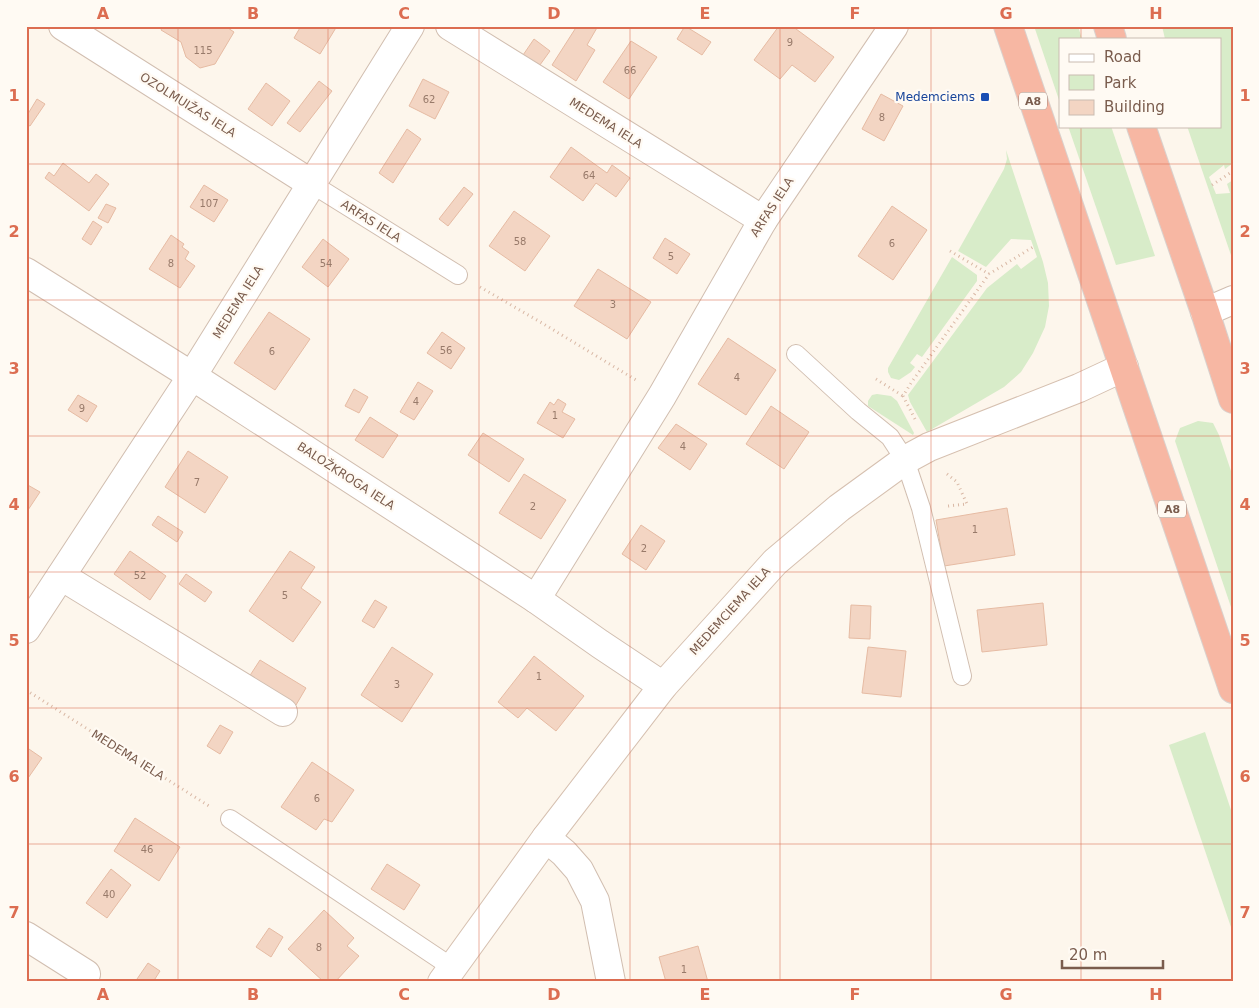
<svg xmlns="http://www.w3.org/2000/svg" width="1259" height="1008" viewBox="0 0 1259 1008" font-family="'DejaVu Sans',sans-serif">
	<style>
		.green { fill: #d8ecc9 }
		.building { fill: #f3d5c3; stroke: #e6bba3 }
		.lines { fill: none; stroke-linecap: round; stroke-linejoin: round }
		.lane-casing { stroke: #d1beb0; stroke-width: 20 }
		.street-casing { stroke: #d1beb0; stroke-width: 30 }
		.secondary-casing { stroke: #d6c0b0; stroke-width: 30 }
		.highway-casing { stroke: #dad1cd; stroke-width: 30 }
		.path { stroke: #d9b8a5; stroke-width: 3; stroke-dasharray: 1 4; stroke-linecap: butt }
		.lane { stroke: #fff; stroke-width: 18 }
		.street { stroke: #fff; stroke-width: 28 }
		.secondary { stroke: #fff; stroke-width: 28 }
		.highway { stroke: #f7b7a3; stroke-width: 28 }
		.grid { fill: none; stroke: #dc6d51; stroke-width: 1; stroke-opacity: 0.55 }
		.transit-dot { fill: #1a4fb4; stroke: #fffaf3; stroke-width: 2 }
		.labels { text-anchor: middle; dominant-baseline: central; stroke-width: 4.5; stroke-linejoin: round; paint-order: stroke }
		.number-label { font-size: 10px; fill: #987a6a }
		.shield { fill: #fffaf3; stroke: #a28b7f; stroke-width: 1 }
		.shield-label { font-size: 11px; font-weight: bold; fill: #7a5c4d }
		.transit-label { font-size: 12px; fill: #164399; stroke: #fffaf3; text-anchor: end }
		.street-label { font-size: 12px; fill: #7a5c4d; stroke: #fffaf3 }
		.neatline { fill: none; stroke: #dc6d51; stroke-width: 2 }
		.grid-label { font-size: 16px; text-anchor: middle; font-weight: bold; fill: #dc6d51 }
	</style>
	<rect width="100%" height="100%" fill="#fdf6ec"/>
	<g class="green">
		<path d="M1034,26H1078L1082,39H1060V103Z"/>
		<path d="M1162,26H1233V163L1225,169L1224,165L1209,177L1216,194L1230,193L1227,184L1233,180V261L1187,126H1220V39H1165Z"/>
		<path d="M1068,126H1111L1155,256L1116,265Z"/>
		<path d="M1006,150L1043,262L1048,283L1049,306L1045,327L1033,353L1021,372L1004,387L927,432L910,402L908,395L987,288L1017,264L1021,269L1037,257L1031,240L1011,239L986,267L958,251L1004,169L1007,159Z"/>
		<path d="M952,257L977,275V281L922,357L917,354L910,363L915,367L911,372L899,380L891,378L888,372V368Z"/>
		<path d="M877,394L891,396L897,401L914,433L913,435L868,406V401L872,395Z"/>
		<path d="M1198,421L1213,423L1219,435L1233,477V613L1175,441L1180,428Z"/>
		<path d="M1205,732L1233,816V933L1169,745Z"/>
	</g>
	<g class="building">
		<path d="M163,26H225L234,32L215,64L200,68L186,57L181,42L161,30Z"/>
		<path d="M301,26H337L320,54L294,38Z"/>
		<path d="M577,26H598L587,45L595,50L576,81L552,65Z"/>
		<path d="M685,26L711,42L702,55L677,39Z"/>
		<path d="M779,26H792L834,57L815,82L792,65L780,79L754,60Z"/>
		<path d="M534,39L550,51L537,69L521,58Z"/>
		<path d="M631,41L657,57L629,99L603,82Z"/>
		<path d="M423,79L449,92L435,119L409,106Z"/>
		<path d="M319,81L332,91L300,132L287,123Z"/>
		<path d="M266,83L290,101L272,126L248,109Z"/>
		<path d="M881,94L903,106L884,141L862,129Z"/>
		<path d="M37,99L45,104L30,126L26,124V117Z"/>
		<path d="M407,129L421,139L393,183L379,173Z"/>
		<path d="M571,147L607,173L612,165L630,178L616,197L596,183L583,201L550,177Z"/>
		<path d="M63,163L89,183L96,174L109,184L89,211L45,178L49,172L54,176Z"/>
		<path d="M204,185L228,200L214,222L190,207Z"/>
		<path d="M464,187L473,194L448,226L439,219Z"/>
		<path d="M106,204L116,208L108,223L98,218Z"/>
		<path d="M892,206L927,230L893,280L858,256Z"/>
		<path d="M514,211L550,236L525,271L489,246Z"/>
		<path d="M93,221L102,227L91,245L82,239Z"/>
		<path d="M171,235L184,244L182,247L189,252L185,259L195,266L180,288L149,269Z"/>
		<path d="M665,238L690,254L677,274L653,258Z"/>
		<path d="M323,239L349,259L328,287L302,267Z"/>
		<path d="M598,269L651,302L627,339L574,306Z"/>
		<path d="M269,312L310,339L275,390L234,363Z"/>
		<path d="M442,332L465,348L451,369L427,353Z"/>
		<path d="M728,338L776,370L746,415L698,384Z"/>
		<path d="M418,382L433,391L414,420L400,412Z"/>
		<path d="M354,389L368,397L359,413L345,406Z"/>
		<path d="M78,395L97,406L87,422L68,410Z"/>
		<path d="M558,399L566,404L562,412L575,419L563,438L537,423L550,402L554,405Z"/>
		<path d="M771,406L809,432L784,469L746,444Z"/>
		<path d="M370,417L398,435L383,458L355,440Z"/>
		<path d="M676,424L707,444L690,470L658,448Z"/>
		<path d="M483,433L524,459L509,482L468,455Z"/>
		<path d="M188,451L228,477L205,513L165,487Z"/>
		<path d="M524,474L566,500L541,539L499,513Z"/>
		<path d="M26,484L40,492L26,513Z"/>
		<path d="M1007,508L1015,555L944,566L936,520Z"/>
		<path d="M158,516L183,532L177,542L152,525Z"/>
		<path d="M641,525L665,541L646,570L622,554Z"/>
		<path d="M130,551L166,576L150,600L114,574Z"/>
		<path d="M290,551L315,567L301,588L321,602L293,642L249,611Z"/>
		<path d="M186,574L212,592L205,602L179,584Z"/>
		<path d="M375,600L387,607L374,628L362,621Z"/>
		<path d="M1043,603L1047,645L982,652L977,610Z"/>
		<path d="M851,605L871,606L870,639L849,638Z"/>
		<path d="M392,647L433,674L402,722L361,695Z"/>
		<path d="M868,647L906,651L901,697L862,693Z"/>
		<path d="M534,656L584,696L556,731L527,708L518,718L498,702Z"/>
		<path d="M260,660L306,688L296,705L249,677Z"/>
		<path d="M220,725L233,732L220,754L207,746Z"/>
		<path d="M26,747L42,758L26,781Z"/>
		<path d="M312,762L354,790L332,822L324,819L316,830L281,807Z"/>
		<path d="M135,818L180,847L159,881L114,851Z"/>
		<path d="M387,864L420,885L404,910L371,889Z"/>
		<path d="M111,869L131,885L107,918L86,903Z"/>
		<path d="M324,910L354,938L347,946L359,956L335,982H324L288,949Z"/>
		<path d="M269,928L283,937L271,957L256,947Z"/>
		<path d="M698,946L708,982H666L659,957Z"/>
		<path d="M148,963L160,971L153,982H141L137,979Z"/>
	</g>
	<g class="lines">
		<defs>
			<g id="lane">
				<path d="M312,184L458,275"/>
				<path d="M796,354L858,411L890,437L905,460L921,508L962,676"/>
				<path d="M230,819L453,968"/>
			</g>
			<g id="street">
				<path d="M63,26L312,184"/>
				<path d="M450,26L763,220"/>
				<path d="M26,272L192,376L536,599L600,644L663,686"/>
				<path d="M1205,312L1233,300"/>
				<path d="M61,576L283,712"/>
				<path d="M536,599L662,396L763,220L894,26"/>
				<path d="M26,629L192,376L410,26"/>
				<path d="M546,838L564,853L579,870L595,901L611,982"/>
				<path d="M26,936L86,974"/>
			</g>
			<path id="secondary" d="M442,982L546,838L663,686L775,562L839,508L905,460L929,447L1079,388L1124,367"/>
			<g id="highway">
				<path d="M1008,26L1233,689"/>
				<path d="M1108,26L1112,39"/>
				<path d="M1141,126L1205,312L1233,399"/>
			</g>
		</defs>
		<use href="#lane" class="lane-casing"/>
		<use href="#street" class="street-casing"/>
		<use href="#secondary" class="secondary-casing"/>
		<use href="#highway" class="highway-casing"/>
		<g class="path">
			<path d="M1212,185L1233,171"/>
			<path d="M950,251L989,274"/>
			<path d="M480,287L542,323L636,380"/>
			<path d="M876,379L903,396"/>
			<path d="M915,419L903,396L911,383L989,274L1033,247"/>
			<path d="M947,474L957,482L967,504L948,506"/>
			<path d="M26,690L209,806"/>
		</g>
		<use href="#lane" class="lane"/>
		<use href="#street" class="street"/>
		<use href="#secondary" class="secondary"/>
		<use href="#highway" class="highway"/>
	</g>
	<path class="grid" d="M178,26V982M328,26V982M479,26V982M630,26V982M780,26V982M931,26V982M1081,26V39M1081,126V982M26,164H1233M26,300H1233M26,436H1233M26,572H1233M26,708H1233M26,844H1233"/>
	<rect class="transit-dot" x="980" y="92" width="10" height="10" rx="2.5"/>
	<g class="labels">
		<g class="number-label">
			<text x="790" y="42">9</text>
			<text x="203" y="50">115</text>
			<text x="630" y="70">66</text>
			<text x="429" y="99">62</text>
			<text x="882" y="117">8</text>
			<text x="589" y="175">64</text>
			<text x="209" y="203">107</text>
			<text x="520" y="241">58</text>
			<text x="892" y="243">6</text>
			<text x="671" y="256">5</text>
			<text x="171" y="263">8</text>
			<text x="326" y="263">54</text>
			<text x="613" y="304">3</text>
			<text x="446" y="350">56</text>
			<text x="272" y="351">6</text>
			<text x="737" y="377">4</text>
			<text x="416" y="401">4</text>
			<text x="82" y="408">9</text>
			<text x="555" y="415">1</text>
			<text x="683" y="446">4</text>
			<text x="197" y="482">7</text>
			<text x="533" y="506">2</text>
			<text x="975" y="529">1</text>
			<text x="644" y="548">2</text>
			<text x="140" y="575">52</text>
			<text x="285" y="595">5</text>
			<text x="539" y="676">1</text>
			<text x="397" y="684">3</text>
			<text x="317" y="798">6</text>
			<text x="147" y="849">46</text>
			<text x="109" y="894">40</text>
			<text x="319" y="947">8</text>
			<text x="684" y="969">1</text>
		</g>
		<g class="shield">
			<rect x="1019" y="92.5" width="28" height="17" rx="4"/>
			<rect x="1158" y="500.5" width="28" height="17" rx="4"/>
		</g>
		<g class="shield-label">
			<text x="1033" y="101">A8</text>
			<text x="1172" y="509">A8</text>
		</g>
		<g class="transit-label">
			<text x="975" y="97">Medemciems</text>
		</g>
		<g class="street-label">
			<text transform="translate(188 105) rotate(32)">OZOLMUIŽAS IELA</text>
			<text transform="translate(606 123) rotate(32)">MEDEMA IELA</text>
			<text transform="translate(772 207) rotate(-57)">ARFAS IELA</text>
			<text transform="translate(371 221) rotate(32)">ARFAS IELA</text>
			<text transform="translate(238 302) rotate(-58)">MEDEMA IELA</text>
			<text transform="translate(346 476) rotate(33)">BALOŽKROGA IELA</text>
			<text transform="translate(730 611) rotate(-48)">MEDEMCIEMA IELA</text>
			<text transform="translate(128 755) rotate(32)">MEDEMA IELA</text>
		</g>
	</g>
	<rect width="1259" height="1008" fill="none" stroke="#fffaf3" stroke-width="55"/>
	<rect x="1059" y="38" width="162" height="90" fill="#fffaf3" stroke="#cabbb1"/>
	<rect x="1069" y="54" width="25" height="8" fill="#ffffff" stroke="#cabbb1"/>
	<text x="1104" y="62" font-size="15" fill="#7a5c4d">Road</text>
	<rect x="1069" y="75" width="25" height="15" fill="#d8ecc9" stroke="#cabbb1"/>
	<text x="1104" y="88" font-size="15" fill="#7a5c4d">Park</text>
	<rect x="1069" y="100" width="25" height="15" fill="#f3d5c3" stroke="#cabbb1"/>
	<text x="1104" y="112" font-size="15" fill="#7a5c4d">Building</text>
	<path d="M1062 960v8h101v-8" fill="none" stroke="#7a5c4d" stroke-width="2.5"/>
	<text x="1069" y="960" font-size="15" fill="#7a5c4d" stroke="#fffaf3" stroke-width="4" paint-order="stroke">20 m</text>
	<rect x="28" y="28" width="1204" height="952" class="neatline"/>
	<g class="grid-label">
		<text x="103" y="19">A</text>
		<text x="253" y="19">B</text>
		<text x="404" y="19">C</text>
		<text x="554" y="19">D</text>
		<text x="705" y="19">E</text>
		<text x="855" y="19">F</text>
		<text x="1006" y="19">G</text>
		<text x="1156" y="19">H</text>
		<text x="14" y="101">1</text>
		<text x="1245" y="101">1</text>
		<text x="14" y="237">2</text>
		<text x="1245" y="237">2</text>
		<text x="14" y="374">3</text>
		<text x="1245" y="374">3</text>
		<text x="14" y="510">4</text>
		<text x="1245" y="510">4</text>
		<text x="14" y="646">5</text>
		<text x="1245" y="646">5</text>
		<text x="14" y="782">6</text>
		<text x="1245" y="782">6</text>
		<text x="14" y="918">7</text>
		<text x="1245" y="918">7</text>
		<text x="103" y="1000">A</text>
		<text x="253" y="1000">B</text>
		<text x="404" y="1000">C</text>
		<text x="554" y="1000">D</text>
		<text x="705" y="1000">E</text>
		<text x="855" y="1000">F</text>
		<text x="1006" y="1000">G</text>
		<text x="1156" y="1000">H</text>
	</g>
</svg>
